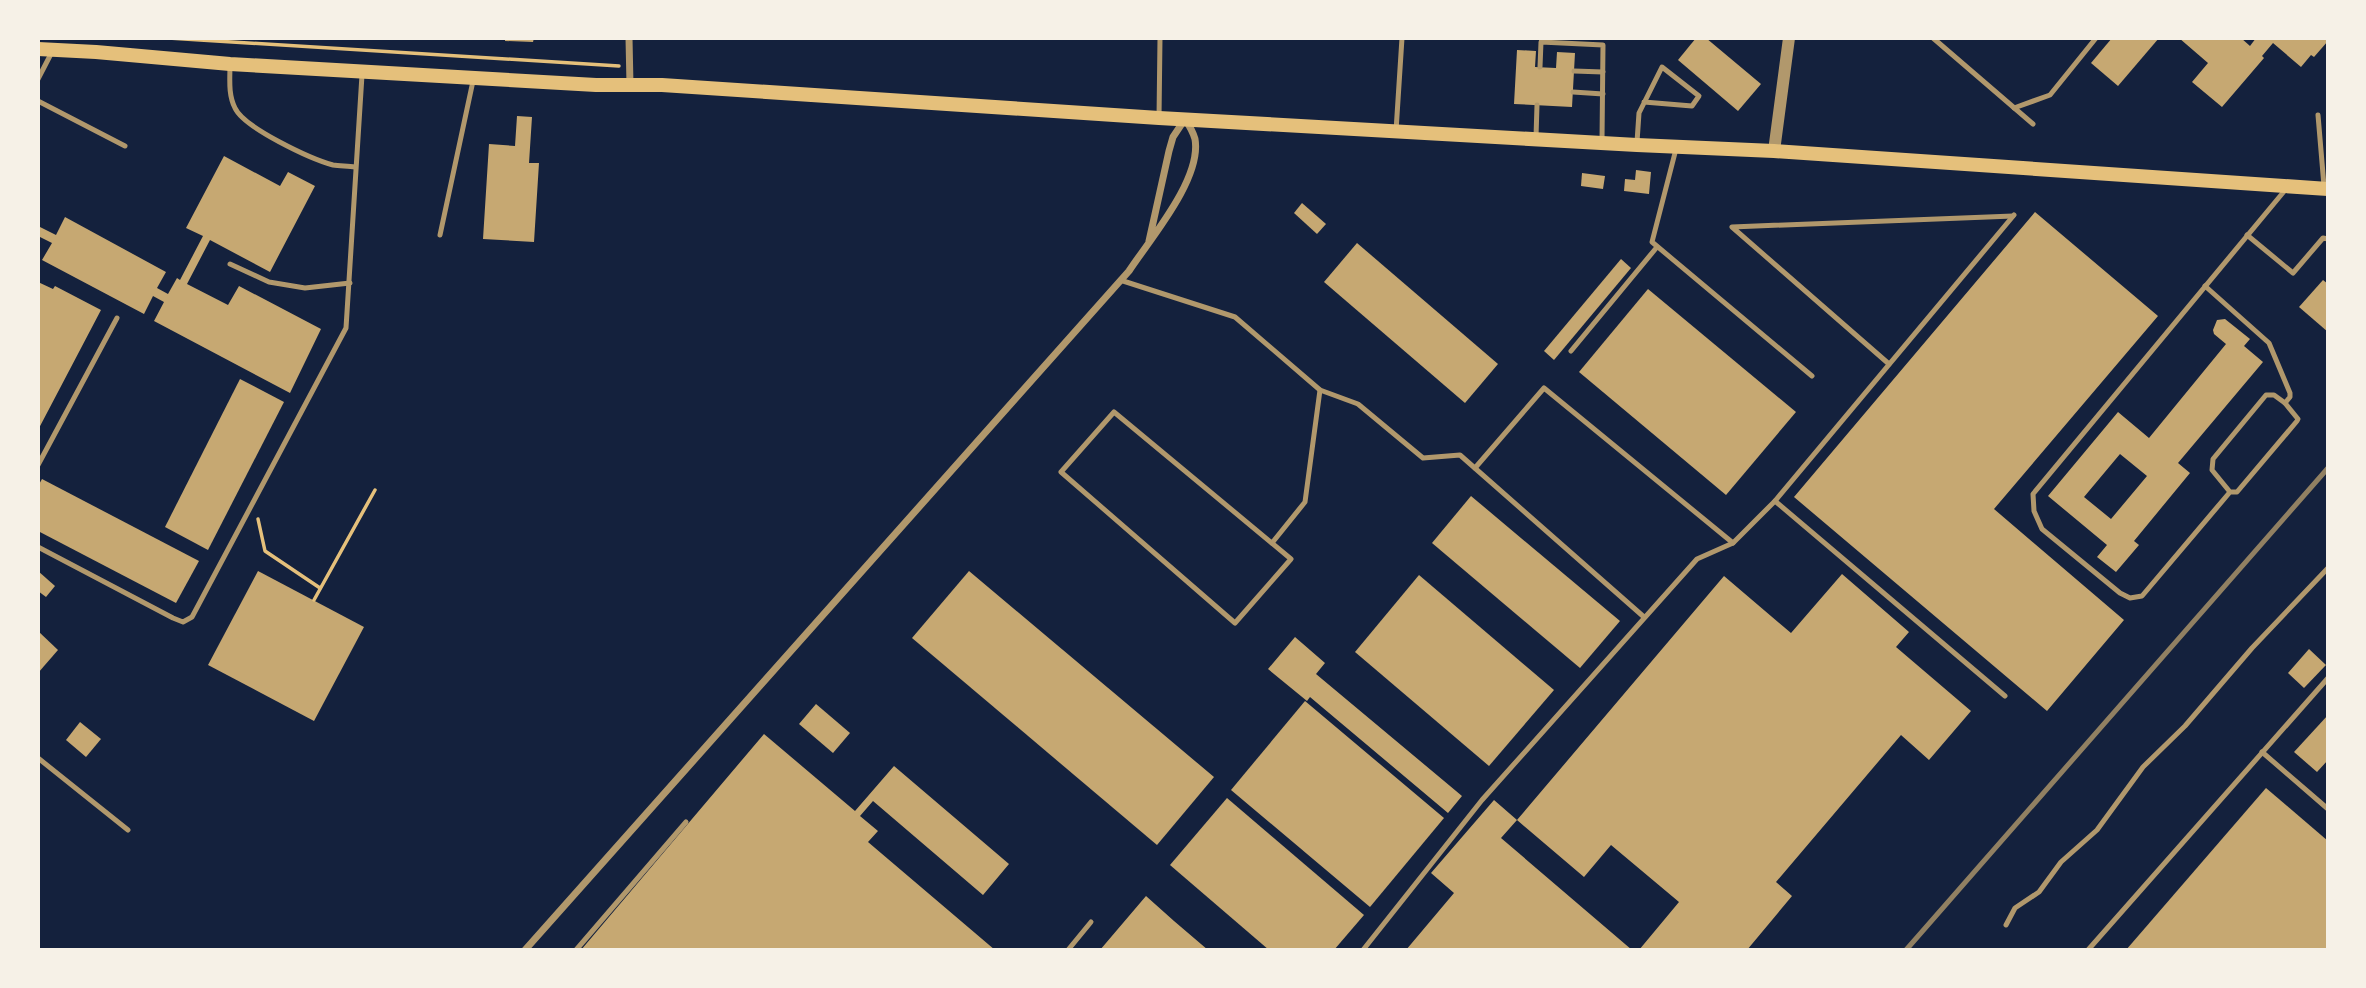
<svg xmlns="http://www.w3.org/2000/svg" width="2366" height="988" viewBox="0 0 2366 988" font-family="'Fira Sans Condensed',sans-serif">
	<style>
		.building { fill: #c6a872; fill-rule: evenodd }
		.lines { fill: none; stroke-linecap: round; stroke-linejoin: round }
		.path { stroke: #e5c07b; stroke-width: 3.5 }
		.service { stroke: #b1986c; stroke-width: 5 }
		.minor { stroke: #b1986c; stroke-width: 7 }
		.tertiary { stroke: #b1986c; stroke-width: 12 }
		.secondary { stroke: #e5c07b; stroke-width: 14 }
		.rail { stroke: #918062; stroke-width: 5 }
	</style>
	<rect width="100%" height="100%" fill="#14213d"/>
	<g class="building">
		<path d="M505,38H534L533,42L505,41Z"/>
		<path d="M1696,38H1706L1761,84L1738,111L1678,60Z"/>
		<path d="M2112,38H2159L2118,86L2091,63Z"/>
		<path d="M2179,38H2241L2250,46L2256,38H2328V41L2314,57L2311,55L2301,67L2273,43L2262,56L2264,58L2222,107L2192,82L2208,63Z"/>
		<path d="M1517,50L1536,51L1535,67L1556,68L1557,52L1575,53L1572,107L1514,104Z"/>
		<path d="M517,116L532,117L529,163H539L534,242L483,239L489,144L515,146Z"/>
		<path d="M224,156L280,186L288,172L315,186L270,272L210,240L187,284L228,305L239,286L321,329L290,393L154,321L164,302L153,296L144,314L42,260L52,243L38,236V226L56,235L65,217L166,272L157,288L168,294L177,278L180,280L203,236L186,228Z"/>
		<path d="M1636,170L1651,172L1649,194L1624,191L1625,179L1635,180Z"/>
		<path d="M1582,173L1605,176L1603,189L1581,186Z"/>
		<path d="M1302,203L1326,224L1317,234L1294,213Z"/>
		<path d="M2035,212L2158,316L1994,509L2124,620L2047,711L1794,497Z"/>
		<path d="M1357,243L1498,364L1465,403L1324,282Z"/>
		<path d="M1621,259L1631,268L1554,360L1544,351Z"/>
		<path d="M2323,280L2328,284V332L2299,307Z"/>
		<path d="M38,282L53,289L55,286L101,310L38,430Z"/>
		<path d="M1648,289L1796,412L1726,495L1579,372Z"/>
		<path d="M2225,319L2250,339L2244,346L2263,362L2178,463L2190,473L2134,541L2139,545L2116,572L2097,557L2107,545L2048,496L2118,412L2149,438L2226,344L2214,334L2213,330L2217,320ZM2120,454L2147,476L2111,519L2084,497Z"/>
		<path d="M240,379L284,402L208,550L165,527Z"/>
		<path d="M42,479L199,561L176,603L38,531V486Z"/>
		<path d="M1471,496L1620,621L1580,668L1432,543Z"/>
		<path d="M38,571L55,586L46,597L38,591Z"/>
		<path d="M258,571L364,627L314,721L208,665Z"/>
		<path d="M969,571L1214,777L1157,845L912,638Z"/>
		<path d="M1842,574L1909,632L1896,647L1971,711L1929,760L1901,735L1776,882L1792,896L1747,950H1639L1679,902L1611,845L1584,877L1517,820L1724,576L1791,633Z"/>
		<path d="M1419,575L1554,690L1489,766L1355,652Z"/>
		<path d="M38,631L58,650L38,673Z"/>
		<path d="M1295,637L1325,663L1316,674L1462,796L1448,813L1310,697L1307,701L1268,669Z"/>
		<path d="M2309,649L2326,665L2304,688L2288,673Z"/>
		<path d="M1305,701L1444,818L1370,907L1231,790Z"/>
		<path d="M816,704L850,733L833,753L799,724Z"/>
		<path d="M2328,715V760L2317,772L2294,752Z"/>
		<path d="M80,722L101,739L86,757L66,740Z"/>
		<path d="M764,734L855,811L894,766L1009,864L983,895L873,801L860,816L878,831L868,842L995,950H581Z"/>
		<path d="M2266,788L2328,841V950H2126Z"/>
		<path d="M1227,798L1364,915L1334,950H1269L1170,865Z"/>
		<path d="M1494,800L1517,820L1501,838L1632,950H1406L1454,893L1431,873Z"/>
		<path d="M1146,896L1174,921L1208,950H1100Z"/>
	</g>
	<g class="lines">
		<g class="path">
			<path d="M168,38L619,66"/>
			<path d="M258,519L265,551L320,588"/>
			<path d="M314,600L375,490"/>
		</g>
		<g class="service">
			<path d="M1933,38L2033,124"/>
			<path d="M230,64C230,79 228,94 235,108C244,128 311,159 333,165C340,166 348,166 355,167"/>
			<path d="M1540,67L1541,42L1603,45L1602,140"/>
			<path d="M1574,71L1603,72"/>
			<path d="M38,79L53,50"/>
			<path d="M1573,92L1603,94"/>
			<path d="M38,101L125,146"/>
			<path d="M2014,108L2050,95L2096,38"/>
			<path d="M2318,115L2324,186"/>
			<path d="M1159,118L1160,38"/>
			<path d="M1396,131L1402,38"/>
			<path d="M1536,137L1537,105"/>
			<path d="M1637,142L1639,113L1662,67L1699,96L1692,106L1644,102"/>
			<path d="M1676,149L1652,242L1812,376"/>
			<path d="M440,235L473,81"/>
			<path d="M2247,235L2293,273L2323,238L2328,239"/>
			<path d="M230,264L269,282L305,288L350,283"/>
			<path d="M1120,280L1235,317L1320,390L1358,404L1423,458L1460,455L1644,617"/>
			<path d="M2205,286L2269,343L2290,393V397L2285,403"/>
			<path d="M1571,351L1657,247"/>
			<path d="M1889,364L1732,227L2013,216"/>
			<path d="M1114,412L1291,559L1235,623L1061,472Z"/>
			<path d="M38,465L117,318"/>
			<path d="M1475,468L1544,388L1733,543"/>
			<path d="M2230,492L2212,470L2213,459L2266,395H2274L2285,403L2298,419L2297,421L2237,492H2230L2142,596L2130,598L2120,593L2042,529L2034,511L2033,494L2286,189"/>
			<path d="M1775,501L2005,696"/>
			<path d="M1272,543L1305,502L1320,390"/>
			<path d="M38,547L173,618L183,622L192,617L346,328L362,75"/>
			<path d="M2262,752L2328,809"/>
			<path d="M38,758L128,830"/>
			<path d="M2006,925L2015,908L2039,892L2061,862L2097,830L2143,767L2185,726L2252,648L2328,568"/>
			<path d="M576,950L686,822"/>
			<path d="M1068,950L1091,922"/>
			<path d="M1363,950L1482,800L1697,559L1733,543L1775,501L2014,215"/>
			<path d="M2088,950L2328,678"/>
		</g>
		<g class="minor">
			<path d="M629,38L630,85"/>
			<path d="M525,950L1129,271C1150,239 1202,179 1195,139C1193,132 1189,125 1185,119L1173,137L1169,151L1149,241"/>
		</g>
		<path class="tertiary" d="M1774,151L1789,38"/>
		<path class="secondary" d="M38,49L96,52L230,64L596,85H662L1159,118L1637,145L1774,151L2328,189"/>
		<path class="rail" d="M1906,950L2328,468"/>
	</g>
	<rect width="2366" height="988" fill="none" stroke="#f6f1e7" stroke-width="80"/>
</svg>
